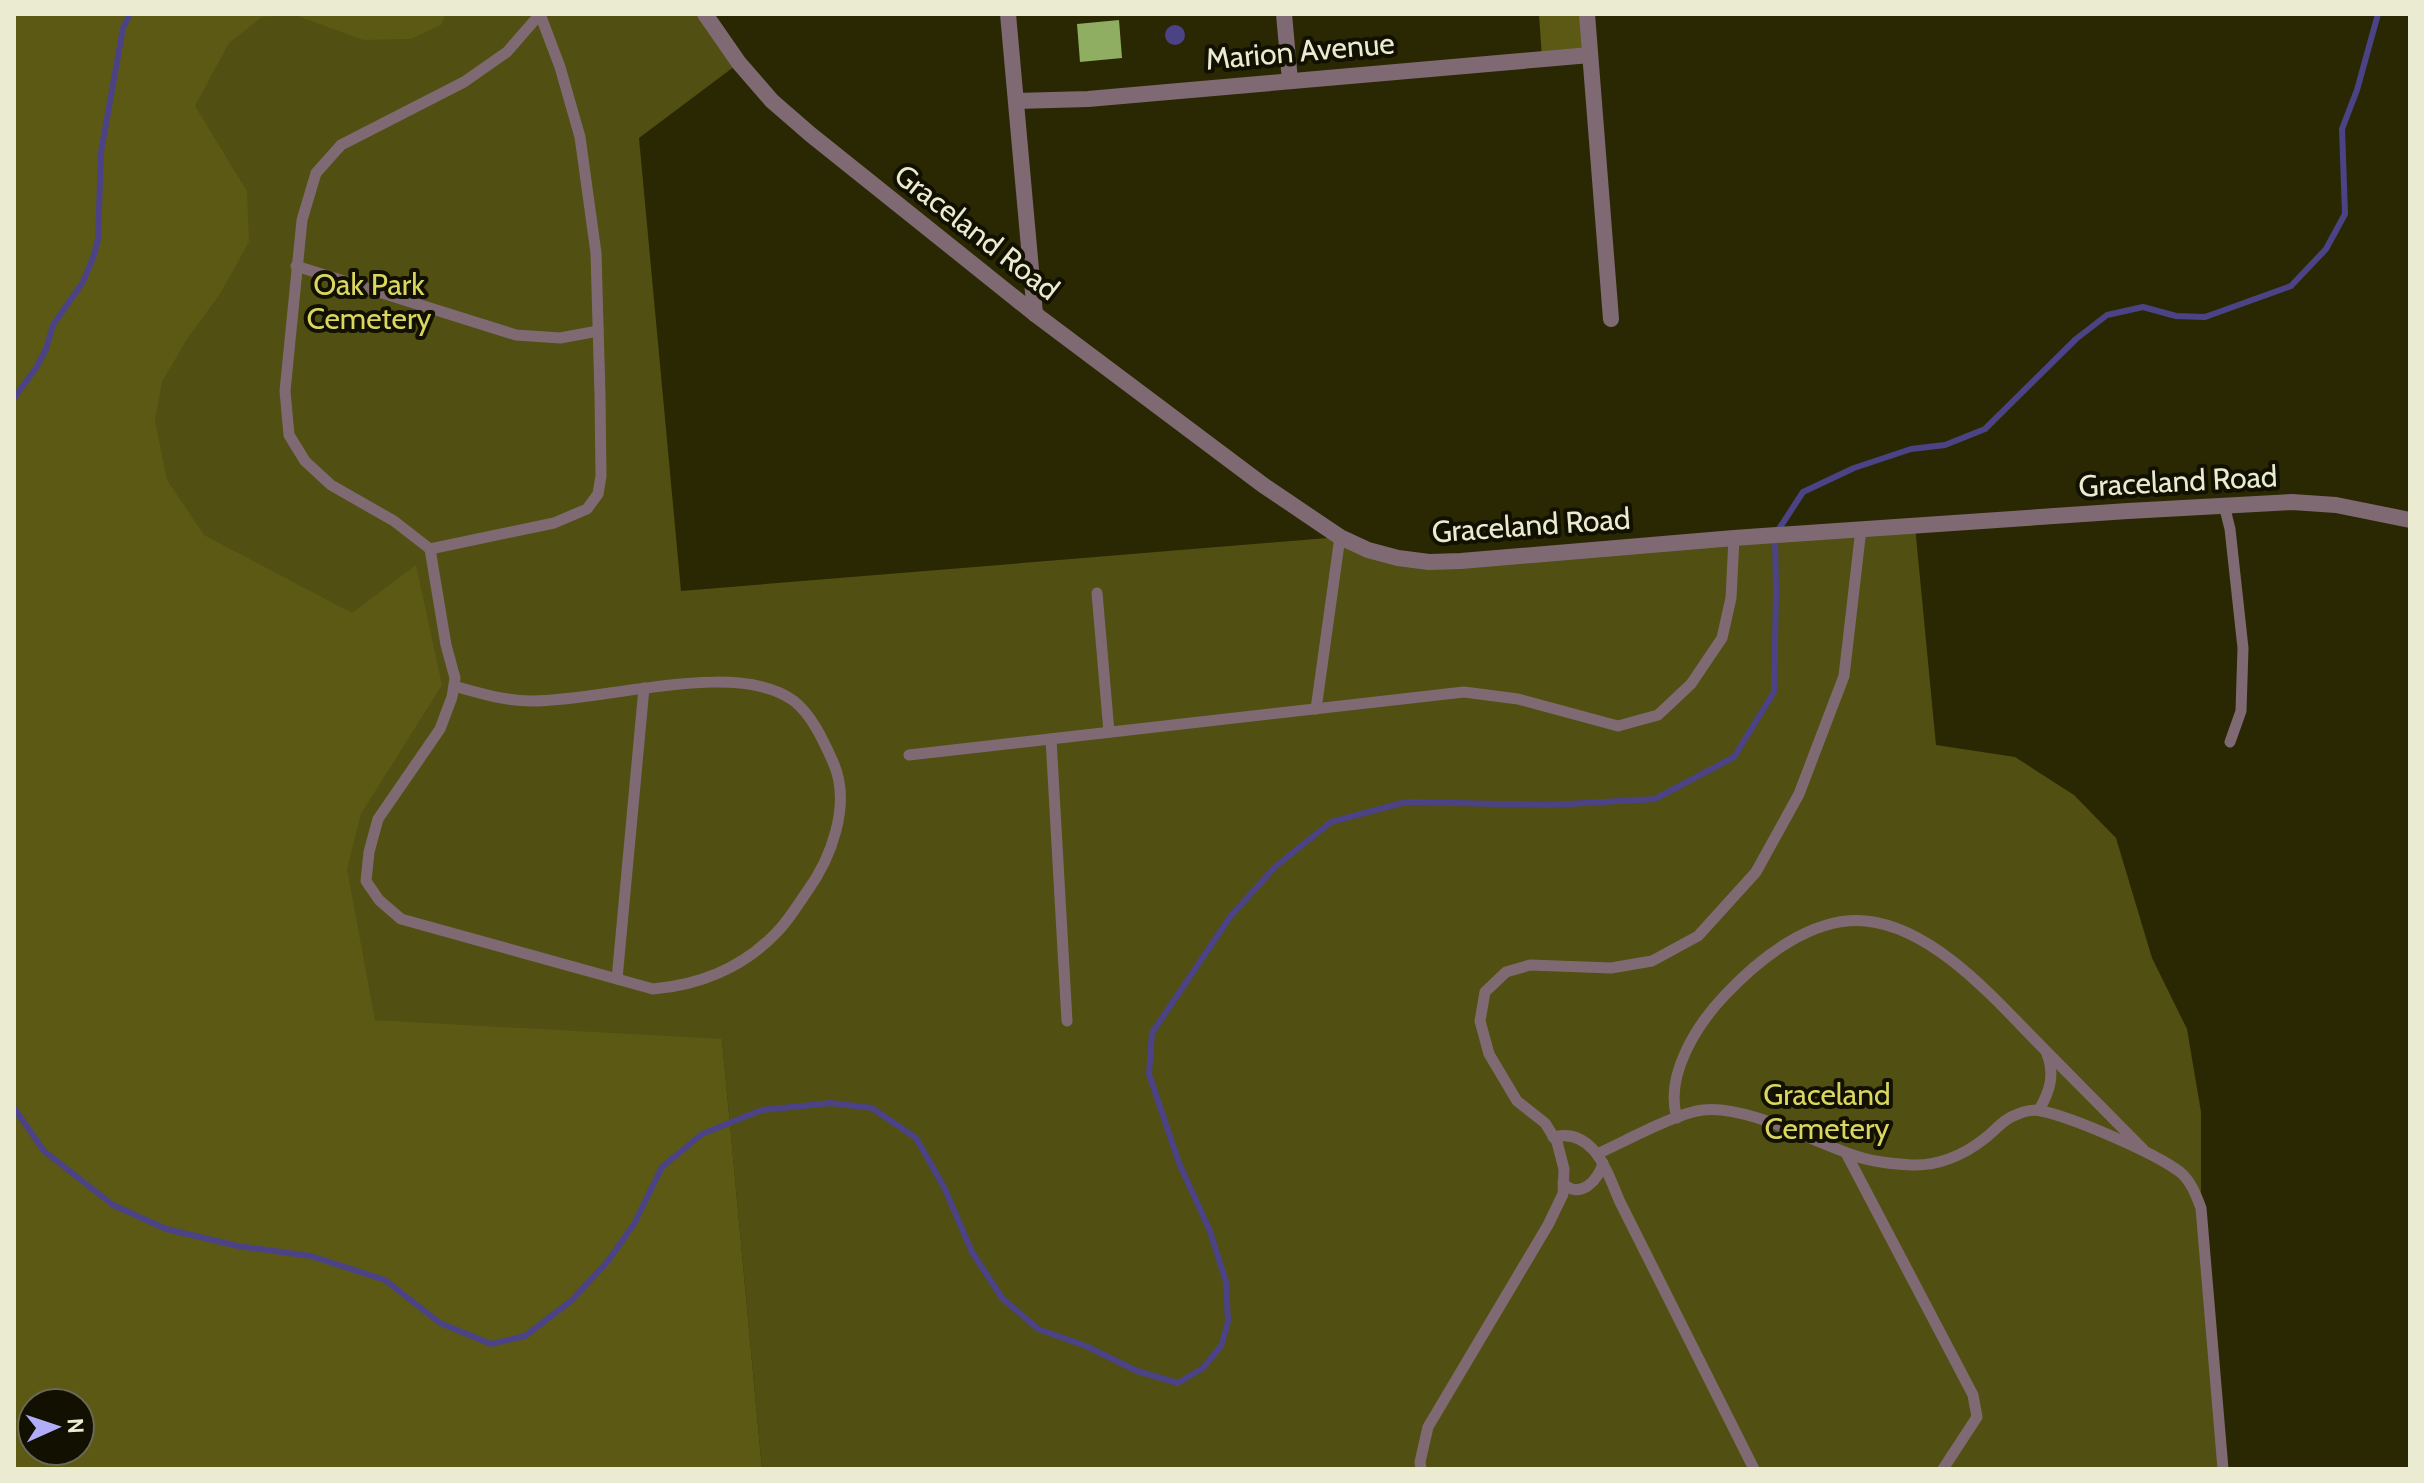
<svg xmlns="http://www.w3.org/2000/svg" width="2424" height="1483" viewBox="0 0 2424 1483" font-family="Cabin,sans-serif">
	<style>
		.green { fill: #514f11 }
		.forest { fill: #5c5915; fill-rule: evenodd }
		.water { fill: #4c4386 }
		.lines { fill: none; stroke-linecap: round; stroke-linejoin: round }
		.stream { stroke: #4c4386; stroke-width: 6 }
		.building { fill: #8fae61 }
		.lane { stroke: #7f6a74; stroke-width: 11 }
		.street { stroke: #7f6a74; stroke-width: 16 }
		.labels { text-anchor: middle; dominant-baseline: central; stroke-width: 8; stroke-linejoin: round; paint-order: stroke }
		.street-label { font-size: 30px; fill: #ebebd2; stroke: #111001 }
		.park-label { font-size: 30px; fill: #dad661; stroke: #111001 }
	</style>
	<rect width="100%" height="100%" fill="#2a2803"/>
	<path class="green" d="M14,14H706L739,63L639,138L681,591L1340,537L1398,558L1915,526L1936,745L2015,757L2074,795L2116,838L2152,958L2187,1029L2201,1112V1208L2222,1469H762L722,1040L654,1055L375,1020L137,467Z"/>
	<g class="forest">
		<path d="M14,14H446L441,25L411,39L363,40L295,15L262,17L229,43L195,106L247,191L249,242L220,294L187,339L162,382L155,421L167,480L204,535L352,613L416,565L442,685L361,814L347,869L375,1020L722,1039L762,1469H14ZM32,1403H80V1451H32Z"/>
		<path d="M1539,14H1587L1590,55L1542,58Z"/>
	</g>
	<circle class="water" cx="1175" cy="35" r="10"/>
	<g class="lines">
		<g class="stream">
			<path d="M14,398L36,368L46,349L53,325L83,282L94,255L98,239L101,152L123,28L130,14"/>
			<path d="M14,1108L44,1151L113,1205L166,1229L238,1246L311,1256L385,1280L440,1323L491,1344L525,1336L571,1301L608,1261L634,1224L662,1167L702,1134L762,1110L831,1103L872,1108L916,1138L944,1187L972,1252L1002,1298L1038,1329L1086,1346L1137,1371L1178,1383L1203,1368L1221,1346L1228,1322L1226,1282L1210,1231L1179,1163L1149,1074L1152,1033L1230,917L1275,867L1331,822L1406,802L1550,805L1655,799L1734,757L1774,692L1776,592L1775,535L1803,492L1854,468L1911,449L1945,445L1985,429L2076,339L2107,315L2143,307L2176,316L2205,317L2291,286L2326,249L2345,214L2342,129L2357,90L2378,14"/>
		</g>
	</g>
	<path class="building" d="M1119,20L1122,58L1080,62L1077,24Z"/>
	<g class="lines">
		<g class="lane">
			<path d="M539,14H540L560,67L580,137L596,253L600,395L601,476L598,494L587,509L554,523L430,549L394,521L331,485L305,461L289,435L285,391L302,220L316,173L341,145L464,82L507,52L540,14"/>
			<path d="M296,266L516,335L560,338L598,331"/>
			<path d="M2224,505L2230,529L2243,648L2241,711L2230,742"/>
			<path d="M430,549L446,645L455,678L452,697L440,729L378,819L369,852L366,881L379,900L401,919L653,989C700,985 744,967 777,932C788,921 797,906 806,893C831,859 852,804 833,762C824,742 812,715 794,701C737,658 601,702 531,701C505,701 479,693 454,686"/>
			<path d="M1097,593L1109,732"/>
			<path d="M1316,709L1340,537"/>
			<path d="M1051,739L1067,1021"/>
			<path d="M909,755L1464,692L1518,699L1618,726L1658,715L1691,684L1722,638L1731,598L1734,538"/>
			<path d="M617,979L644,688"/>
			<path d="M2039,1110C2050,1091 2055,1075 2047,1054"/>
			<path d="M1677,1118C1664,1076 1697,1024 1726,994C1761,957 1813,916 1866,921C1936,928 1998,1003 2045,1050C2078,1083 2110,1116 2143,1149"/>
			<path d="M1553,1137C1594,1127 1607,1172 1620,1202L1754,1469"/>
			<path d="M1846,1153L1973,1395L1977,1417L1943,1469"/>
			<path d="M1597,1154C1624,1142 1676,1113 1703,1110C1746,1105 1812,1141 1853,1155C1871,1162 1893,1164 1912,1165C1938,1166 1964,1155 1984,1139C1996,1130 2003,1119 2018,1114C2024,1111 2035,1109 2041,1111C2072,1117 2155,1153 2180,1172C2191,1181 2196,1195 2201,1208L2223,1469"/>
			<path d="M1563,1183C1580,1201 1599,1179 1603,1163"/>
			<path d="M1421,1469L1420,1462L1428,1427L1548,1225L1563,1194L1564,1169L1557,1142L1545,1123L1517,1101L1489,1054L1480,1021L1485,992L1506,972L1530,965L1611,968L1652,961L1698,936L1756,872L1799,794L1844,676L1861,529"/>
		</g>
		<g class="street">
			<path d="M705,14L739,63L772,101L810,134L1035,314L1263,485L1340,537L1368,550L1398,558L1429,562L1461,561L1734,538L2128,511L2292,502L2336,505L2410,520"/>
			<path d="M1008,14L1035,314"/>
			<path d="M1284,14L1290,81"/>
			<path d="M1587,14L1611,319"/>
			<path d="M1016,101L1088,99L1590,55"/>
		</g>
	</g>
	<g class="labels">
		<g class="street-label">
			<text transform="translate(1300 51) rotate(-5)">Marion Avenue</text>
			<text transform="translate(977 232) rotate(38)">Graceland Road</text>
			<text transform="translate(2178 481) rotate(-3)">Graceland Road</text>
			<text transform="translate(1531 525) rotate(-4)">Graceland Road</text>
		</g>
		<g class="park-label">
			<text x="369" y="284">Oak Park<tspan x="369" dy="34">Cemetery</tspan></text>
			<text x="1827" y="1094">Graceland<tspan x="1827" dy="34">Cemetery</tspan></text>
		</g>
	</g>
	<rect width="2424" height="1483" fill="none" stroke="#ebebd2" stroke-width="32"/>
	<g transform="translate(56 1427) rotate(87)"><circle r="38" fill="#111001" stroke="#686855" stroke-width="2"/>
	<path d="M0-6L14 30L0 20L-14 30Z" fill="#b2adf9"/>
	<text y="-12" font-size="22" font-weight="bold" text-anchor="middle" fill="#ebebd2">N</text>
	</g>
</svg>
